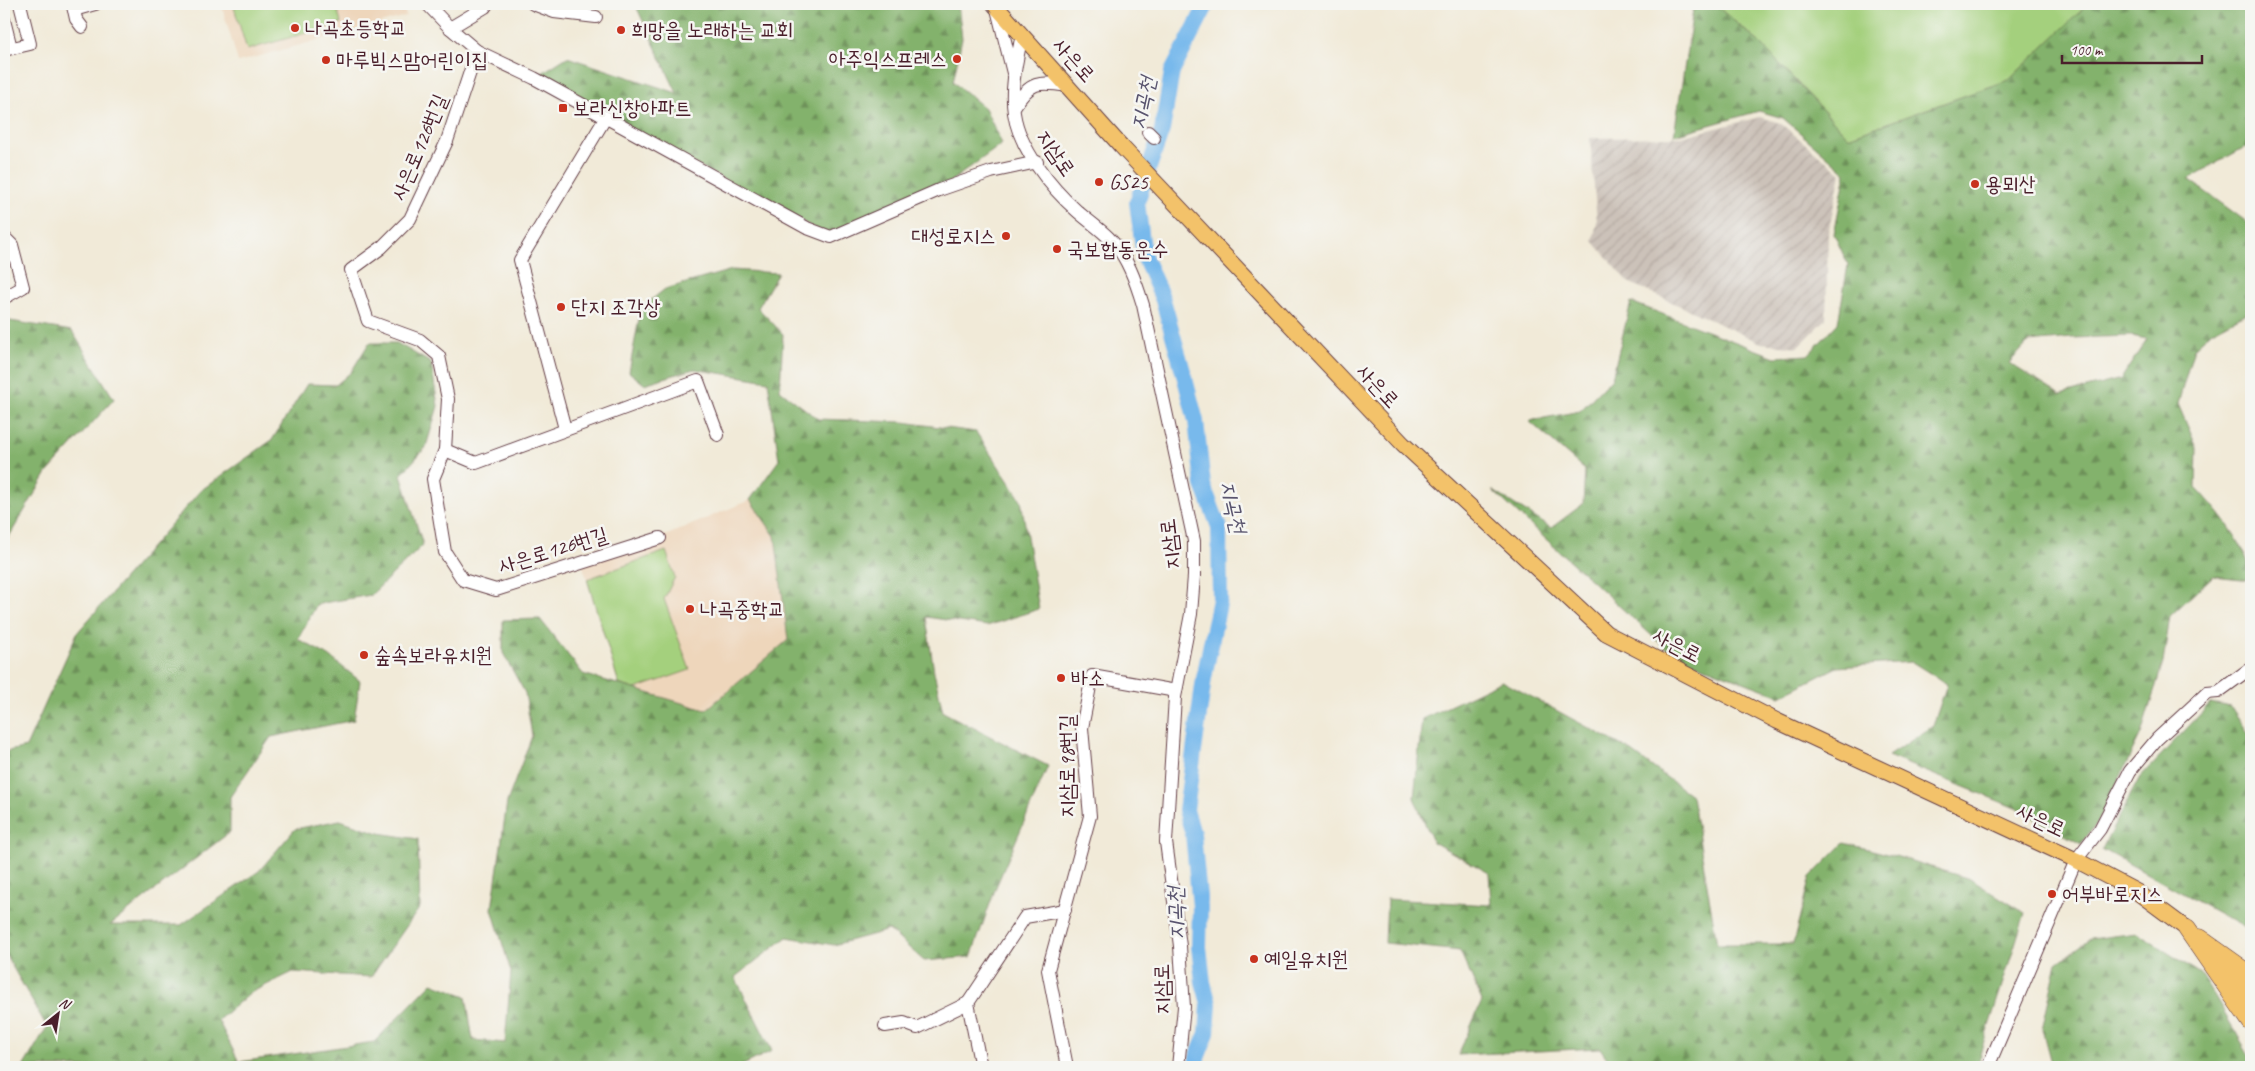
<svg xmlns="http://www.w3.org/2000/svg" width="2255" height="1071" viewBox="0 0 2255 1071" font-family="Caveat,'Poor Story',sans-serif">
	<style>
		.built { fill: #eed6bb }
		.industrial { fill: url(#industrial-furrows) }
		.grass { fill: #a4d07d; stroke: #777854 }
		.forest { fill: url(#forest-firs); stroke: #66684c; fill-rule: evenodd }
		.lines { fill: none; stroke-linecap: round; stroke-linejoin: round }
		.river { stroke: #78b9ec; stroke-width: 16 }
		.minor-casing { stroke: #633d45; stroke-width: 14 }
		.major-casing { stroke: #633d45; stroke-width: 17 }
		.highway-casing { stroke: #633d45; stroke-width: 19 }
		.minor { stroke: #fff; stroke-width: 12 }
		.major { stroke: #f3c26a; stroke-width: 15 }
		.highway { stroke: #f3c26a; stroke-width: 18 }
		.poi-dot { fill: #c8321e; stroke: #f6f6f2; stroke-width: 2 }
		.labels { text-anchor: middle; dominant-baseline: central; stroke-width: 5; stroke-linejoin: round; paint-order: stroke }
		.poi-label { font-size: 21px; fill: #4a1f2b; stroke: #f6f6f2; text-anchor: start }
		.street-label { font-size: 21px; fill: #4a1f2b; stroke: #f6f6f2 }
		.water-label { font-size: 22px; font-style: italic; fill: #5a556f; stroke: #f6f6f2 }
	</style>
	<defs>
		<pattern id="industrial-furrows" width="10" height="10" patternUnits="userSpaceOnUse" patternTransform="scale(1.25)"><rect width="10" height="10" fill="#ccc2b9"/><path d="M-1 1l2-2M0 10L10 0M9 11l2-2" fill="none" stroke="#b1a69f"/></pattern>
		<pattern id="forest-firs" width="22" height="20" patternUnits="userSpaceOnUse" patternTransform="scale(1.25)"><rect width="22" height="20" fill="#83b26c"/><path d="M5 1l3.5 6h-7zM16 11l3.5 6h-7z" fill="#6d9059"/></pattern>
	</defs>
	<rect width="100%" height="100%" fill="#f6f6f2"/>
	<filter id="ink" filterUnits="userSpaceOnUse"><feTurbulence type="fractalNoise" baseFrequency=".02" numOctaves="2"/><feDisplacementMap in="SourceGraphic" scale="10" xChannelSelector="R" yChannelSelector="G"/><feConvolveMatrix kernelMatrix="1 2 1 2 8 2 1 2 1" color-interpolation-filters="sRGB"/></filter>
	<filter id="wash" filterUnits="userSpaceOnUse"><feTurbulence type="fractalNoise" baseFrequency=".0096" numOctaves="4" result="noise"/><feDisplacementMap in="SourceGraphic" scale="20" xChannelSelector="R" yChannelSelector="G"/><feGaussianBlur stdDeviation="1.12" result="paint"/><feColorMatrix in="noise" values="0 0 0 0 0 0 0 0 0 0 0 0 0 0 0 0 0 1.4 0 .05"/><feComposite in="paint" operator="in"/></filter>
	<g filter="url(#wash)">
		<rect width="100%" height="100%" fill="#f1ead8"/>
		<g class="built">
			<path d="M221,4H403L406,16L238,62Z"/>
			<path d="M750,500L775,536L788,640L706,710L619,684L582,563L660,538Z"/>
		</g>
		<path class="industrial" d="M1760,117L1780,123L1841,173L1828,233L1826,319L1798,347L1761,343L1628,282L1593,241L1597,222L1590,138L1681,137Z"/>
		<g class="grass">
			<path d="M233,4H336L341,23L247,50Z"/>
			<path d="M1714,4H2089L2009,80L1848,137L1760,43Z"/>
			<path d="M666,551L675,577L664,599L690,670L635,689L619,684L587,579Z"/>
		</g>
		<g class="forest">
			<path d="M635,4H958L962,38L953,82L985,108L1002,144L939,190L831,237L534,78L567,57L677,93Z"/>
			<path d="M1694,4H1714L1760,43L1848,137L2009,80L2088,4H2251V153L2245,147L2188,179L2251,225V311L2212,331L2194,348L2178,404L2197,448L2196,487C2217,509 2251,549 2251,580L2213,576L2170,616L2163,663L2141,734L2098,822L2081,844L2018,809L1888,756L1933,726L1947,684L1912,662L1837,667L1780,696L1673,655L1492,490L1551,528L1583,504L1585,470L1529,421L1580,411L1612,378L1631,302L1775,357L1808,355L1838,323L1848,265L1834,234L1846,173L1783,118L1759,111L1674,135ZM2131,336L2147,339L2121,379L2060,395L2009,363L2029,342L2072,338Z"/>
			<path d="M732,270L778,273L758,308L783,334L780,390L818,419L903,422L976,432L1021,500L1039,609L987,626L926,617L934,672L943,712L1048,766L996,887L971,957L924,961L889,930L834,945L787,937L735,977L772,1051L739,1067H23L47,1027L4,952V752L26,747L77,633L200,491L272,440L307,384L336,385L351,372L369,343H397L431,363L438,406L426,447L401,475L423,545L371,595L317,604L298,639L329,656L360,681L354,720L271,737L230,797V832L110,925H181L259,871L295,829L340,820L379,833L418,839L420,907L371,977L293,972L250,993L218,1020L239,1062L374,1042L432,983L466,996L473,1040L505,1043L511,972L492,909L507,802L532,736L525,693L503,653V620L540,619L583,674L706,710L788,640L775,536L750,500L779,460L768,381L694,369L644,384L629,372L641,308L665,289Z"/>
			<path d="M4,320L72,331L114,399L47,473L4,545Z"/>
			<path d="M1502,681L1628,749L1692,796L1717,944H1793L1810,877L1844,843L1892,855L1970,879L2025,913L1976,1067H1613L1600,1048L1458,1055L1482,1001L1460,951L1385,943L1387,899L1491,905L1489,873L1433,842L1414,798L1422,719Z"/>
			<path d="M2211,703L2231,707L2251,737V931L2102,849L2140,777Z"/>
			<path d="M2137,933L2201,974L2251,1058V1067H2052L2042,1029L2057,963L2090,939Z"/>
		</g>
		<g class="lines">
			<path class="river" d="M1196,1067L1197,1058L1207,1033L1209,1004L1203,982L1199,947L1200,907L1193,834L1186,810L1204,678L1220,599L1219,527L1203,485L1196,421L1183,371L1163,300L1144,256L1137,202L1162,130L1172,72L1207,4"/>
		</g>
	</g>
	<g filter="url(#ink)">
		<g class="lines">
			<defs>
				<g id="minor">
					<path d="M72,4L74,10L95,4"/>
					<path d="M427,4L450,28L477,51L447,141L410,219L381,248L351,270L368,321L420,340L439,356L448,399L445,450L433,479L445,552L463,580L496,590L660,538"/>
					<path d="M533,4L554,12L596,17"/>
					<path d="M996,5L1013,73"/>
					<path d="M74,10L76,19L82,27"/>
					<path d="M4,20L11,48"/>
					<path d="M450,28L485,7L487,4"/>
					<path d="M1022,34C1017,60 1010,87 1014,113C1019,148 1051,188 1077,211C1087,220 1099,228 1109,238C1127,255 1136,282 1143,305L1194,541V576L1191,614L1175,697L1166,842L1180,946L1184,1007L1178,1067"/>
					<path d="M4,50L30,44L20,4"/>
					<path d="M477,51L534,78L807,228L831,237L939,190L991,172L1037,162"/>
					<path d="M1014,107C1031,81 1038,81 1068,86"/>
					<path d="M1148,132L1154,138"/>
					<path d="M4,237L12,245L23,287L4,298"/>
					<path d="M565,429L520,260L606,117"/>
					<path d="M445,450L476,463L698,381L718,435"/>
					<path d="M885,1026L904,1023L917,1028L968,1003"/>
					<path d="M981,1067L968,1003L1025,917L1065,910"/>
					<path d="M1067,1067L1048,970L1090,816L1082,728L1092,676L1176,691"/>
					<path d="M1988,1067L2076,860L2100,829L2130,771L2157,739L2207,693L2218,692L2251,668"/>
				</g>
				<g id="major">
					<path d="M994,4L1121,146L1403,444L1606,633L1777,721L2076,860L2137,892L2187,929L2195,938"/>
					<path d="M2214,959L2251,998"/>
				</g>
				<g id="highway">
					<path d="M2187,929L2251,1022"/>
					<path d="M2199,938L2251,975"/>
				</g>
			</defs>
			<use href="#minor" class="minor-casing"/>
			<use href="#major" class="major-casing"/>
			<use href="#highway" class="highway-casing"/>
			<use href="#minor" class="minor"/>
			<use href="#major" class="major"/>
			<use href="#highway" class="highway"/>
		</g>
	</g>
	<g class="poi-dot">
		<circle cx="295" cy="28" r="5"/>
		<circle cx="621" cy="30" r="5"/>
		<circle cx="957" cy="59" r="5"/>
		<circle cx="326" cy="60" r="5"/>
		<rect x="558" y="103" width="10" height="10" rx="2.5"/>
		<circle cx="1099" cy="182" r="5"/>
		<circle cx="1975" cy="184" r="5"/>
		<circle cx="1006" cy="236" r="5"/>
		<circle cx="1057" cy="249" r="5"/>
		<circle cx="561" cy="307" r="5"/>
		<circle cx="690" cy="609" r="5"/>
		<circle cx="364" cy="655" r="5"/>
		<circle cx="1061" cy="678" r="5"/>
		<circle cx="2052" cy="894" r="5"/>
		<circle cx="1254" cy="959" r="5"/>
	</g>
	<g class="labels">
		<g class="poi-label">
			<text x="305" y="28">나곡초등학교</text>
			<text x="631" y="30">희망을 노래하는 교회</text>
			<text x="947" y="59" text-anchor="end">아주익스프레스</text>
			<text x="336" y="60">마루빅스맘어린이집</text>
			<text x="573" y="108">보라신창아파트</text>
			<text x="1109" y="182">GS25</text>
			<text x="1985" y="184">용뫼산</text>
			<text x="996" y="236" text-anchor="end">대성로지스</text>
			<text x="1067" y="249">국보합동운수</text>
			<text x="571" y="307">단지 조각상</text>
			<text x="700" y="609">나곡중학교</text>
			<text x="374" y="655">숲속보라유치원</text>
			<text x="1071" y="678">바소</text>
			<text x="2062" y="894">어부바로지스</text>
			<text x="1264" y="959">예일유치원</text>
		</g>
		<g class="street-label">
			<text transform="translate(1074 60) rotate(48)">사은로</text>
			<text transform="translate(419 147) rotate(-67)">사은로126번길</text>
			<text transform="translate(1056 153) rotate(55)">지삼로</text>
			<text transform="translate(1378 386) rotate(47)">사은로</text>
			<text transform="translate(1170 544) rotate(-97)">지삼로</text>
			<text transform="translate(553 550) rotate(-17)">사은로126번길</text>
			<text transform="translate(1677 645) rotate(27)">사은로</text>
			<text transform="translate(1067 766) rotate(-90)">지삼로98번길</text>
			<text transform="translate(2041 820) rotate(25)">사은로</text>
			<text transform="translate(1162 989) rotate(-91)">지삼로</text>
		</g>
		<g class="water-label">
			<text transform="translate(1143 103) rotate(-78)">지곡천</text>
			<text transform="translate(1233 507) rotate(77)">지곡천</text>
			<text transform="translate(1176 913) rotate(-92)">지곡천</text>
		</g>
	</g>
	<rect width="2255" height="1071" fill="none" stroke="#f6f6f2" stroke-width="20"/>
	<g transform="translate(58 1014) rotate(30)" stroke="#f6f6f2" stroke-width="4" paint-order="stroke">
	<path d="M0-4L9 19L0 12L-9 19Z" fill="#4a1f2b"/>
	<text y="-8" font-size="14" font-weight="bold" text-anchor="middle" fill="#4a1f2b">N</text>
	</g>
	<path d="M2062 55v8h140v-8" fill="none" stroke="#4a1f2b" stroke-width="2.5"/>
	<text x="2070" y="55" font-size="15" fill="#4a1f2b" stroke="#f6f6f2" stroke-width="4" paint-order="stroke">100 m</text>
</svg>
